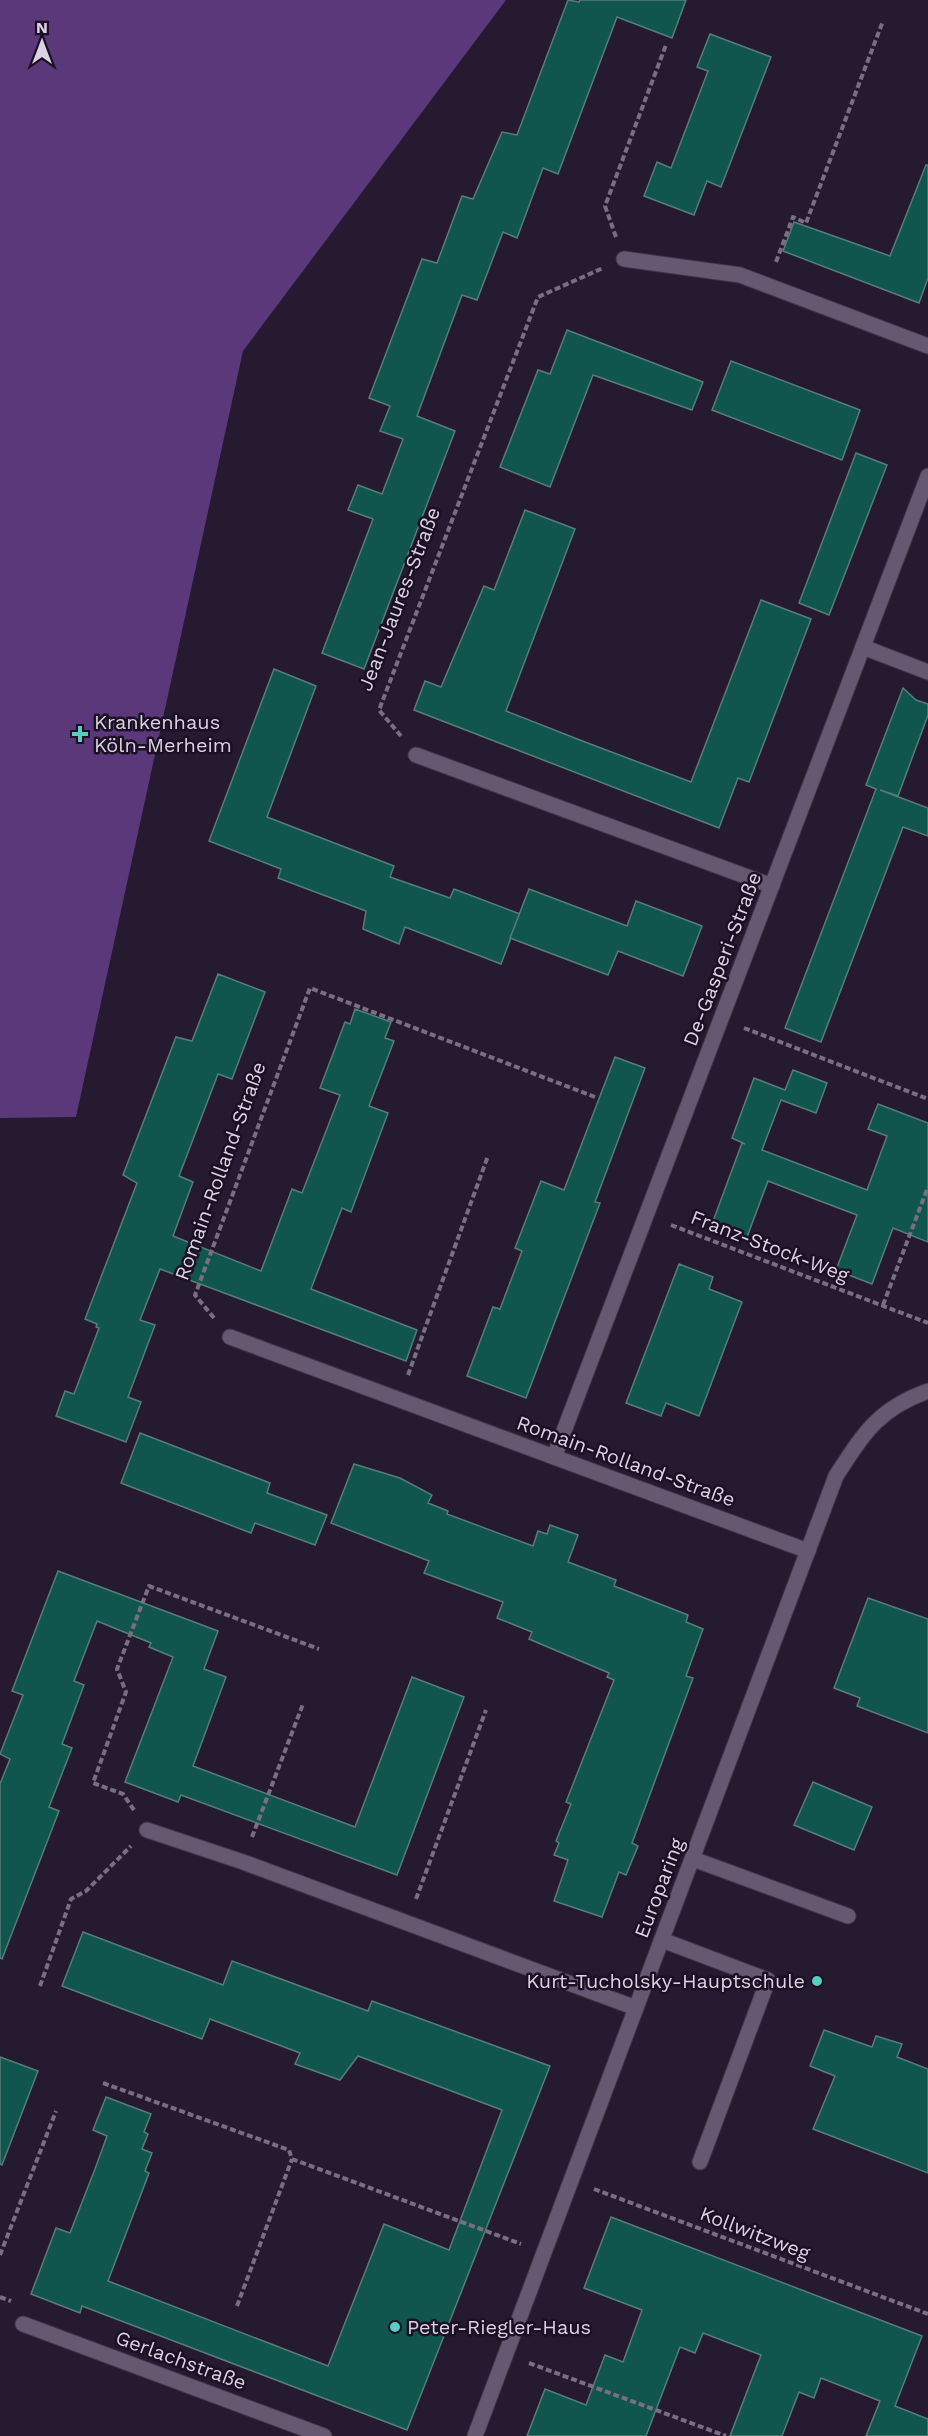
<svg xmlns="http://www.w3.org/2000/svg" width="928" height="2436" viewBox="0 0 928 2436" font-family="'Work Sans',sans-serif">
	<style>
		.forest { fill: #5b3879 }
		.building { fill: #10564f; stroke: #587d78; stroke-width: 1.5 }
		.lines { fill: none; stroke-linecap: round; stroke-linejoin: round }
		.lane-casing { stroke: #3f3647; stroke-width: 17 }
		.street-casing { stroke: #3f3647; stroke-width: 17 }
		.path { stroke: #796f81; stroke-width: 4; stroke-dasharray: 6 3; stroke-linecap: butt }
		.lane { stroke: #655972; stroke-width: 15 }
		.street { stroke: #655972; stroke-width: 15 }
		.poi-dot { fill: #58cec1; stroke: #1b1025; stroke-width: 2 }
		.labels { text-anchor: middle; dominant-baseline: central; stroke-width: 5; stroke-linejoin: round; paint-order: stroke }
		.street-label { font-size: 20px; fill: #dad3e1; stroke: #1b1025 }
		.poi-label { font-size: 20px; fill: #dad3e1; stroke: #1b1025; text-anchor: start }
	</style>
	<rect width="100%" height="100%" fill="#251a2f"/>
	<path class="forest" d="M0,0H506L243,351L76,1117L0,1118Z"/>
	<g class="building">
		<path d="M568,0L579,2L580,0H686L672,38L617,17L558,174L543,168L517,238L503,232L477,300L462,295L417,416L455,431L364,669L322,653L373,519L348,510L358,485L382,494L403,439L380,431L390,406L369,398L422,259L437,263L462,196L473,199L502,132L517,135Z"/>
		<path d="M710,34L771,57L721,187L707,181L694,215L644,196L657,162L671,168L708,71L697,67Z"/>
		<path d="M926,165H928V278L919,303L783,251L794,222L890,256Z"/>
		<path d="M567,330L703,382L692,410L593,375L550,487L500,467L538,370L550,374Z"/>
		<path d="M731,361L860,410L842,460L712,410Z"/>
		<path d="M856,453L887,465L829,615L799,603Z"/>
		<path d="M525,510L575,529L506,711L585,742L691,782L761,600L811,619L749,782L738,778L719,828L414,710L425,681L441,687L484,586L494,590Z"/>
		<path d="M274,669L316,686L267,817L394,866L390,877L450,898L454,889L520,914L501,964L405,927L399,944L363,929L366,911L278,878L281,869L209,841Z"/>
		<path d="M903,688L916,700L928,704V715L898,796L880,790L928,808V836L903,827L821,1042L785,1028L876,789L866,785Z"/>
		<path d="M529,889L627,926L636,901L702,926L683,976L618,951L608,975L510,938Z"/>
		<path d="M218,974L265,992L232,1079L218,1074L179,1176L193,1182L173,1236L261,1271L292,1189L302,1193L340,1095L320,1088L345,1022L350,1024L355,1009L391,1022L385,1038L394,1041L369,1106L388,1113L351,1212L342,1208L311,1289L417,1330L406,1361L160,1269L140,1320L155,1325L128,1397L141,1402L126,1442L56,1416L65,1391L74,1394L99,1328L96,1327L97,1324L85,1319L137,1183L123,1175L176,1037L192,1041Z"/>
		<path d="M615,1057L645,1068L595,1202L600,1203L526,1398L467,1376L493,1307L500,1309L522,1251L515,1248L541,1181L564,1190Z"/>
		<path d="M793,1070L827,1083L816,1113L781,1100L762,1150L867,1190L887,1136L868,1129L878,1104L928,1123V1242L893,1228L872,1284L836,1270L857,1215L812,1198L768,1181L747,1237L712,1224L742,1143L745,1144L732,1138L754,1078L785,1090Z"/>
		<path d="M679,1264L713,1277L709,1289L742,1302L699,1416L666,1403L661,1416L626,1403Z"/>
		<path d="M140,1433L270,1483L267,1493L327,1515L315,1545L255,1523L251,1533L121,1483Z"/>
		<path d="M354,1464L400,1478L432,1495L428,1503L448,1511L447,1514L533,1546L538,1531L547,1534L550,1525L578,1535L568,1562L616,1580L614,1586L688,1615L686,1622L703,1629L686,1676L693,1678L632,1843L638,1846L626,1875L619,1872L602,1917L554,1901L568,1860L554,1855L559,1843L556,1841L571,1804L566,1802L614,1680L607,1677L609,1673L529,1639L532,1632L497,1618L503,1602L424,1573L429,1561L331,1523Z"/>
		<path d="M58,1571L218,1631L204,1669L226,1677L193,1766L355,1827L412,1677L464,1697L397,1875L181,1795L178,1802L125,1782L173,1657L149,1647L151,1643L97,1621L74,1681L84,1685L62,1744L72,1748L49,1807L59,1811L2,1959L0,1958V1784L10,1759L0,1754L23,1695L12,1691Z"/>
		<path d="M868,1598L928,1619V1733L857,1706L860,1698L834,1688Z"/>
		<path d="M813,1782L872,1807L854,1850L794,1825Z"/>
		<path d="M83,1932L223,1985L232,1961L368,2011L372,2001L550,2066L407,2430L82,2306L80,2313L31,2294L56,2228L70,2233L95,2169L107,2136L93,2130L106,2097L151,2114L144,2132L148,2134L142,2149L152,2153L145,2171L149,2173L108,2281L328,2366L384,2224L449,2250L502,2110L358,2056L340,2080L295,2064L300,2053L210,2019L202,2039L62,1986Z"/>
		<path d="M824,2030L872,2047L876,2036L902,2044L897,2057L928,2069V2173L813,2129L835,2076L810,2066Z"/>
		<path d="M0,2057L38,2071L2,2165L0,2164Z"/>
		<path d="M611,2217L922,2336L895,2406L928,2419V2436H866L880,2401L821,2378L814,2398L799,2392L782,2436H730L761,2355L703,2333L695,2353L680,2347L646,2436H527L545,2389L586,2405L605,2355L623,2362L642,2310L584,2288Z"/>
	</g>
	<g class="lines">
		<defs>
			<path id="lane" d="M662,1940L768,1980L700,2162"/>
			<g id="street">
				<path d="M624,259L740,275L928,346"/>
				<path d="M863,647L928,672"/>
				<path d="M416,755L772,886"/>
				<path d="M230,1337L808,1551"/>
				<path d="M554,1457L928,476"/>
				<path d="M147,1830L243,1862L636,2008"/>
				<path d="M693,1859L848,1916"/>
				<path d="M23,2324L324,2436"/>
				<path d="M475,2436L836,1476C864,1433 878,1409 928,1391"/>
			</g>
		</defs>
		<use href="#lane" class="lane-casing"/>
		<use href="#street" class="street-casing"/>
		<g class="path">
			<path d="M616,237L605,206L666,45"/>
			<path d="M776,262L793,217L806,223L883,21"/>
			<path d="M401,736L379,710L538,297L603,268"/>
			<path d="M744,1028L928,1099"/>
			<path d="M671,1225L928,1323"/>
			<path d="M883,1305L928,1187"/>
			<path d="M214,1318L195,1295L310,988L595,1097"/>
			<path d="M408,1375L488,1156"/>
			<path d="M134,1810L123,1794L93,1783L126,1692L117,1669L149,1586L319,1649"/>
			<path d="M252,1837L303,1704"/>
			<path d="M416,1899L486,1710"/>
			<path d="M40,1986L71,1899L86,1891L131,1846"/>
			<path d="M103,2083L289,2150L292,2159L521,2244"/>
			<path d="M594,2189L928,2314"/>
			<path d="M0,2255L56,2111"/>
			<path d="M0,2297L11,2301"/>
			<path d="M237,2306L292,2159"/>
			<path d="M529,2363L726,2436"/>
		</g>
		<use href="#lane" class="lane"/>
		<use href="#street" class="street"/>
	</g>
	<g class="poi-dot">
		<path d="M77 725h6v6h6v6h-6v6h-6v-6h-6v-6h6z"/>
		<circle cx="817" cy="1981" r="6"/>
		<circle cx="395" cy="2327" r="6"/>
	</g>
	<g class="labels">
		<g class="street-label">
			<text transform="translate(399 599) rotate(-69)">Jean-Jaures-Straße</text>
			<text transform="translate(722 959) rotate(-69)">De-Gasperi-Straße</text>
			<text transform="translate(220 1171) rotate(-70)">Romain-Rolland-Straße</text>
			<text transform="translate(770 1246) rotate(21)">Franz-Stock-Weg</text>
			<text transform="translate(626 1461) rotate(20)">Romain-Rolland-Straße</text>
			<text transform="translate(659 1888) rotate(-69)">Europaring</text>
			<text transform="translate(755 2233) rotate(21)">Kollwitzweg</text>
			<text transform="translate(181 2360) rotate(20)">Gerlachstraße</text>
		</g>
		<g class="poi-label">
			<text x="94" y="722">Krankenhaus<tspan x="94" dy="23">Köln-Merheim</tspan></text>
			<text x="805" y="1981" text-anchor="end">Kurt-Tucholsky-Hauptschule</text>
			<text x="407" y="2327">Peter-Riegler-Haus</text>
		</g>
	</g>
	<g transform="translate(42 42)" stroke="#1b1025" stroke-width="4.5" paint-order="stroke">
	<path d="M0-4.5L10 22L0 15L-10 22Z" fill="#dad3e1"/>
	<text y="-9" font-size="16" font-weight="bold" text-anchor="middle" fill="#dad3e1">N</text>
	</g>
</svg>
